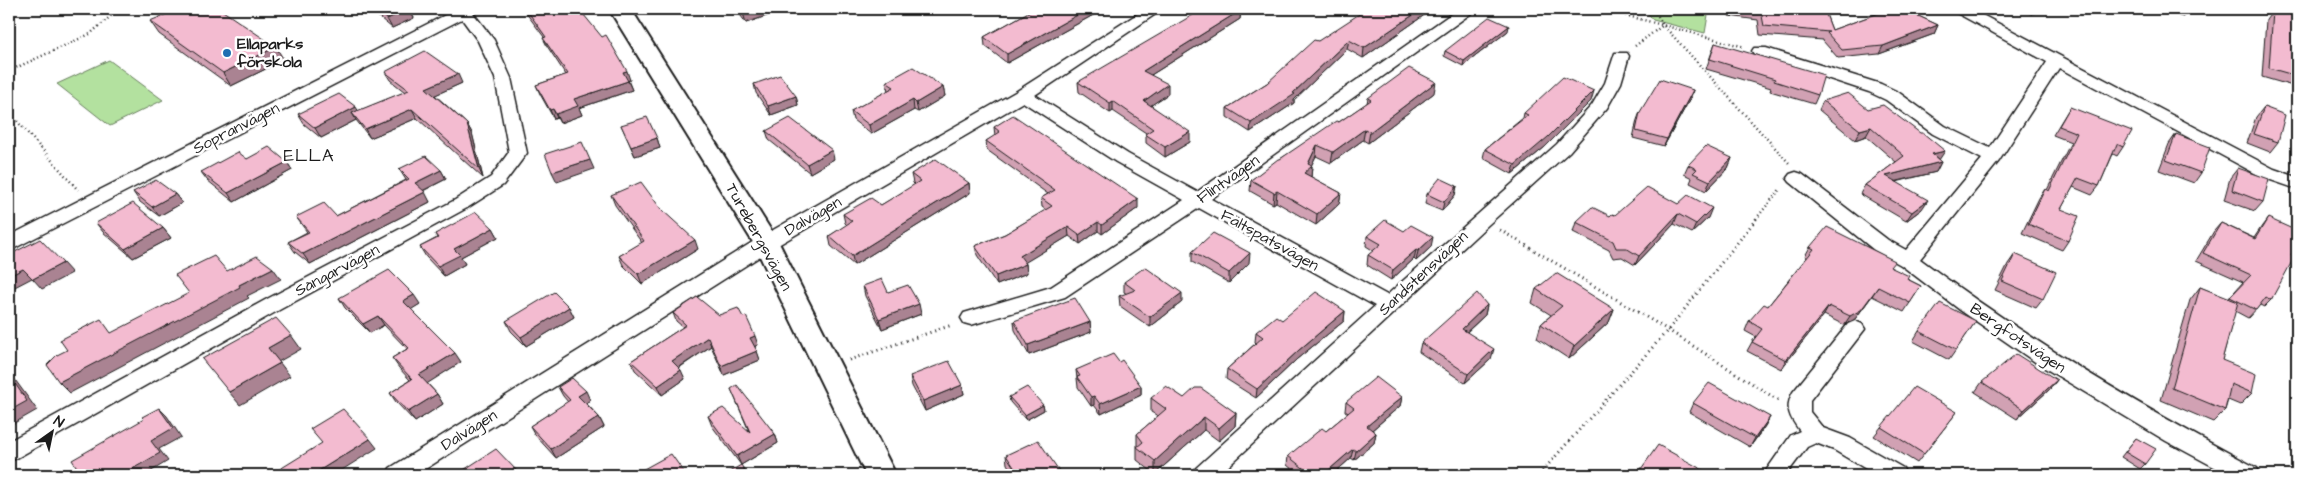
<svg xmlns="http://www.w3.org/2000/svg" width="2306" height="484" viewBox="0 0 2306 484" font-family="'Architects Daughter',sans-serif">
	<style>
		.green { fill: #b3e19f; stroke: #687e5e }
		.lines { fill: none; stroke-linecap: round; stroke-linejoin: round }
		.street-casing { stroke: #1c1c1c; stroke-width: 3 }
		.secondary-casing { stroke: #1c1c1c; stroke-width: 4 }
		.path-far1 { stroke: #1c1c1c; stroke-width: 2.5; stroke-dasharray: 1 3; stroke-linecap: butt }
		.path { stroke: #1c1c1c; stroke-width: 3; stroke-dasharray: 1 4; stroke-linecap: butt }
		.street { fill: #fff; fill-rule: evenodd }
		.secondary { fill: #fff; fill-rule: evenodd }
		.wall { fill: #d1a1b3; stroke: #1c1c1c }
		.shaded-wall { fill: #aa8392; stroke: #1c1c1c }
		.building { fill: #f3bbd0; stroke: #1c1c1c }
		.poi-dot { fill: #1f6fb2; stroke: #fff; stroke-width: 2 }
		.labels { text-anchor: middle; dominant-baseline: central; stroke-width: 5; stroke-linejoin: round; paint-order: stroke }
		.poi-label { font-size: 16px; font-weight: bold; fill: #1c1c1c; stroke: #fff; text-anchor: start }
		.street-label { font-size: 16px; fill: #1c1c1c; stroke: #fff }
		.neighbourhood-label { font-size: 18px; letter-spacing: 1px; fill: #1c1c1c; stroke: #fff }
	</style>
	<rect width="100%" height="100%" fill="#fff"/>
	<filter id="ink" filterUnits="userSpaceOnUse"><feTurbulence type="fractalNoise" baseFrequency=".02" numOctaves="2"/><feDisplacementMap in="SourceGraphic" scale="10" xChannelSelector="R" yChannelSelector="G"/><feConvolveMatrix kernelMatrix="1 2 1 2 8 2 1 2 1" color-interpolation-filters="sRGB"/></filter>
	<g filter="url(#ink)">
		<g class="green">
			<path d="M1645,9H1709L1705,33L1653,20Z"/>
			<path d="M109,60L163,100L110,126L57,84Z"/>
		</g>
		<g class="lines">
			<defs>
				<g id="street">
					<path d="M455,9H470L494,40L511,78L527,153L503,185L467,208L281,309L17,458L9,461V441L267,299L455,200L491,177L509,152L495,78L478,41L462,19L9,251V236L455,10Z"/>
					<path d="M1145,9H1163L1035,95L1128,154L1197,192L1458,9H1475L1473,12L1211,199L1387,295L1557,144L1592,105L1605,83L1615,53H1627L1629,56L1621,83L1607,108L1569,152L1489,224L1219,475H1193L1196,468L1375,306L1199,208L1065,297L971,325L964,323L961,318L964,313L1051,287L1184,200L1116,162L1023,102L773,248L416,475H387L390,468L759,238L1017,91Z"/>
					<path d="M1953,9H1971L2274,169L2297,177V189L2262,177L2059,68L1999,161L1920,259C2026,339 2139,406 2257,468L2260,475H2229L2166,441L2038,364L1960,310L1901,265L1874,250L1790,182L1787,178L1790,174L1796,172L1802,174L1888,240L1906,250L1982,159L1933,134L1886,100L1869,92L1754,54L1752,51L1754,48H1766L1881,84L1898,92L1945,126L1990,148L2047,62L1955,12Z"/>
					<path d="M1855,321L1862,324L1865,329L1810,400V412L1823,428L1850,438L1903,468L1906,475H1876L1834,450L1816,443L1807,447L1786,475H1763L1791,435L1800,431C1790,418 1784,408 1793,392L1848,324Z"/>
				</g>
				<path id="secondary" d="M609,9H631L779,243L896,475H866L754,244Z"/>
			</defs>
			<use href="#street" class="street-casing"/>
			<use href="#secondary" class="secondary-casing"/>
			<g class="path-far1">
				<path d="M1602,9L1745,47"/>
				<path d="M1654,9L1663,25L1789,163"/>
				<path d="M1635,46L1662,26"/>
				<path d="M9,71L90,34L119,9"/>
				<path d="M9,112L78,190"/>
				<path d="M1756,219L1781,188"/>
			</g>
			<g class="path">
				<path d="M1500,230L1668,330L1778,400"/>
				<path d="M849,360L952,325"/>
				<path d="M1539,475L1668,330L1757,218"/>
			</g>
			<use href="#street" class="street"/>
			<use href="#secondary" class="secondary"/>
		</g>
		<g class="wall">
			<path d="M369,9H409L414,18L392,28Z"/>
			<path d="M523,9H579L630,80H628L632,90L579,108L582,115L560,123L557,118L554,119L540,94L536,85L566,75L547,46L543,38L544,37Z"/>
			<path d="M736,9H774L775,13L746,23Z"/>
			<path d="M1034,9H1104L1007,63L985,46L984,37Z"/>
			<path d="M1433,9L1363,58L1347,49L1294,100V103L1250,132L1227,117V108L1267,83L1318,41Z"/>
			<path d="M1728,9H1824L1832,30L1890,9H1922L1912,13L1938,25L1934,34L1879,54L1838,58L1823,41V40L1760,35L1758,20L1729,16Z"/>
			<path d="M2022,9H2045L2031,14Z"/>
			<path d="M2155,9H2189L2183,17Z"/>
			<path d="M2276,9H2286L2297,12V85L2296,87L2262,77L2266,20L2273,11H2275Z"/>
			<path d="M1241,10L1240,19L1151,75L1168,94L1151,105L1190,142L1165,157L1146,143V133L1113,111L1110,113L1079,92L1078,82Z"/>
			<path d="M150,21L284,60L231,86L159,34Z"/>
			<path d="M1508,31L1463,66L1444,56L1445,51Z"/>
			<path d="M1715,43L1818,95L1814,104L1770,91L1771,88L1706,69Z"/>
			<path d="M385,72L462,83L435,95L467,124L472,133L483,178L417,118L370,138L356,120L321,138L304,124L298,114L358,111L405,92L390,80Z"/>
			<path d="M886,82L943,87L945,96L918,112L914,110L871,134L853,120L851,111L888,91Z"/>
			<path d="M754,84L796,96L798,105L771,115L756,93Z"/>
			<path d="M1693,90L1691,97L1664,146L1633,138L1637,120L1640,112Z"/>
			<path d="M1434,93L1368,143L1363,140L1331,163L1316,156L1311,166H1312L1311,177L1341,193L1339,204L1316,225L1276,202L1273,204L1250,191L1251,180L1280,159L1339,122L1367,103L1368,98Z"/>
			<path d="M1591,101L1545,147L1512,174L1483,158L1485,149L1523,118L1524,113Z"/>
			<path d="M1823,101L1868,109L1941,162L1936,172L1896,182L1922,209L1906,221L1860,194L1865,185L1896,162L1866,136L1855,140L1819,110Z"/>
			<path d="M2070,107L2123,147L2117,156L2113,154L2099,186L2092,195L2073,187L2061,209L2068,241L2062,250L2022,233L2039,198L2045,189L2047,190L2071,142L2053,135Z"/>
			<path d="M2264,107L2278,142L2270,152L2247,143L2256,117Z"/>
			<path d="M621,125L657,138L660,148L635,156Z"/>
			<path d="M994,127L1138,208L1102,234L1098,231L1080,244L1069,236L1025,262L1026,264L1027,273L997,285L977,255L975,246L1005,234L1046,210L1042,207L1041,198L1048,194L987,150L986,141L995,136Z"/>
			<path d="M766,131L834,159L810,173L769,140Z"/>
			<path d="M2176,134L2201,173L2194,183L2159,170L2169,144Z"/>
			<path d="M1732,158L1728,168L1706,191L1690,183L1692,178L1684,174L1688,165Z"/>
			<path d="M247,159L287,162L292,170L234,202L207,180L201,172Z"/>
			<path d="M2238,168L2263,202L2255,211L2224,200L2230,178Z"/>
			<path d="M399,169L441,170L446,179L423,191L430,202L310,264L295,252L288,242L307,232L296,217L336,216L406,180Z"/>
			<path d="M911,174L969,183L970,193L854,265L831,246L829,236L847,225L845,223L843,214L881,205L915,185L913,183Z"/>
			<path d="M1457,186L1455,195L1442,211L1425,204L1427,194Z"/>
			<path d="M133,192L175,194L182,203L159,216L140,202Z"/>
			<path d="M611,195L661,209L698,249L642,284L623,265L619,256L642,243L615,205Z"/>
			<path d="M1678,204L1708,218L1692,233L1674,224L1635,265L1622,257L1613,258L1609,250L1573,232L1576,222Z"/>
			<path d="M2268,218L2291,255L2271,300L2264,307L2260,305L2248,318L2235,311L2222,360L2252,393L2240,405L2228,400L2225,410L2213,422L2161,400L2190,300L2200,287L2228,299L2243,282L2196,261L2214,231L2221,223L2254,238L2262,226Z"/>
			<path d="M96,223L163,228L171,238L133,258L103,232Z"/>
			<path d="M493,228L498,237L461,257L465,264L444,276L426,257L420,247L437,238L435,234Z"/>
			<path d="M1367,236L1431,247L1416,261L1414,259L1391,280L1367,265L1368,255L1374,251L1366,246Z"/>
			<path d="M1810,247L1891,268L1907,279L1921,286L1904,312L1872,296L1855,319L1844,325L1824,315L1781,369L1747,351L1752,342L1756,337L1745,331L1749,321L1768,306L1807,257L1805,256Z"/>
			<path d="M1192,252L1249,263L1229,283L1192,262Z"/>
			<path d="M2015,254L2043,299L2036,308L1995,290L2008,264Z"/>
			<path d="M1124,282L1182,302L1150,327L1120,306L1119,296L1127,294L1124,292Z"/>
			<path d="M863,286L888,292L921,314L882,329L865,296Z"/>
			<path d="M1536,289L1614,309L1609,322L1569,359L1537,338L1541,324L1551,315L1532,303Z"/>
			<path d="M339,298L420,304L411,309L461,362L427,383L437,394L443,404L415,422L396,402L390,393L410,380L399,368L392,358L407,349L384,325L370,333L345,308Z"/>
			<path d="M1487,305L1485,315L1467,332L1491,359L1465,383L1419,352L1421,343Z"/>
			<path d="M569,307L574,317L526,346L511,331L506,321Z"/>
			<path d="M1345,311L1344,321L1297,359L1256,398L1226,379L1227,369L1256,343L1255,342L1256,332L1282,320Z"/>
			<path d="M673,313L719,315L743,317L758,345L755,347L760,360L724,375L711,346L679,368L685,379L662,395L635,370L631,361L683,327L676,321Z"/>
			<path d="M1014,321L1090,322L1091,332L1029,355L1015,330Z"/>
			<path d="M1976,321L1949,360L1913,341L1919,331Z"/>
			<path d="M1119,362L1141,386V395L1101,414L1094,405L1091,406L1078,387L1076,370Z"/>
			<path d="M910,376L962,385L964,394L925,411L912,386Z"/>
			<path d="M2057,380L2050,389L2017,419L1975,392L1982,382Z"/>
			<path d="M558,387L590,400L586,403L599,417L604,427L556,458L535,435L530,426L568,402L563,396Z"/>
			<path d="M731,389L775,434L778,443L741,465L712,426L708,416L749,431Z"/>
			<path d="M1009,397L1043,405L1044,410L1026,420L1010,402Z"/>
			<path d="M1402,397L1400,406L1372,430L1376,433L1374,443L1354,460L1351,458L1332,475H1299L1287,465L1288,456L1326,431L1348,413L1345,411L1346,402Z"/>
			<path d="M1151,398H1184L1236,413L1235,426L1219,441L1204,430L1155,474L1137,460V434L1158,416L1151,412Z"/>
			<path d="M1693,403L1770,417L1765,426L1750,447L1689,412Z"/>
			<path d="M1957,412L1917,463L1874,436L1881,427Z"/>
			<path d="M2136,438L2145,464L2140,469L2121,457Z"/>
			<path d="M1006,455L1062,475H1014L1007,464Z"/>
			<path d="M1641,469L1712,475H1638Z"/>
			<path d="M2196,469L2209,475H2190Z"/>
		</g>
		<g class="shaded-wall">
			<path d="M408,9H409L414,18L392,28L387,19Z"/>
			<path d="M757,9H774L775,13L746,23L743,13Z"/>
			<path d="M1088,9H1104L1007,63V54Z"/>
			<path d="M1422,9H1433L1363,58L1364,48Z"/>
			<path d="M1909,9H1922L1906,16Z"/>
			<path d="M2034,9H2045L2031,14Z"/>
			<path d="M1241,10L1240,19L1143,80V71Z"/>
			<path d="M1938,25L1934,34L1879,54L1883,46Z"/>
			<path d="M1509,26L1508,31L1463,66L1464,61Z"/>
			<path d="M1349,40L1347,49L1294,100V103L1250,132L1251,123L1293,93Z"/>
			<path d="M276,47L284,60L231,86L223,73Z"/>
			<path d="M627,71L630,80L627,81L623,72Z"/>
			<path d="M458,74L462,83L431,97L426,88Z"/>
			<path d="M628,81L632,90L579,108L582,115L560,123L556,114L574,99Z"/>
			<path d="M1436,82L1434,93L1368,143L1370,132Z"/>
			<path d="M1168,84V94L1144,110V101Z"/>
			<path d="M943,87L945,96L918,112L916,103Z"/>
			<path d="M1693,90L1691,97L1664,146L1667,139Z"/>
			<path d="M1594,91L1591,101L1545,147L1512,174L1515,165Z"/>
			<path d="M796,96L798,105L771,115L768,106Z"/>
			<path d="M913,100L914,110L871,134L869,125Z"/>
			<path d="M1113,101V111L1110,113V103Z"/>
			<path d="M356,107L362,117L352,113L356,120L321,138L315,128Z"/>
			<path d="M412,109L417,118L370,138L365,129Z"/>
			<path d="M553,109L557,118L554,119L550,110Z"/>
			<path d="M467,124L472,133L483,178L479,169Z"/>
			<path d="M1871,127L1866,136L1855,140L1860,130Z"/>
			<path d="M1365,129L1363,140L1331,163L1333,152Z"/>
			<path d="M1190,132V142L1165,157V147Z"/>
			<path d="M657,138L660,148L635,156L631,147Z"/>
			<path d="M1317,145L1316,156L1310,168L1312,166L1311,178L1304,173Z"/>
			<path d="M832,150L834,159L810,173L807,164Z"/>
			<path d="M1945,151L1939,160L1932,154Z"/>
			<path d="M1732,158L1728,168L1706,191L1710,181Z"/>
			<path d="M590,160L594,169L557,182L552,172Z"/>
			<path d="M287,162L292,170L234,202L228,193Z"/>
			<path d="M1941,162L1936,172L1881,185L1886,176Z"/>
			<path d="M441,170L446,179L420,192L415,183Z"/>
			<path d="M969,183L970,193L854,265L852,256Z"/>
			<path d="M1457,186L1455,195L1442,211L1444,202Z"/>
			<path d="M1277,191L1276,202L1273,204L1274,193Z"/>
			<path d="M425,192L430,202L310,264L303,254Z"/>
			<path d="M1341,193L1339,204L1316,225L1317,214Z"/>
			<path d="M175,194L182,203L159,216L152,207Z"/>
			<path d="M1138,199V208L1102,234V225Z"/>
			<path d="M1928,200L1922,209L1906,221L1912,212Z"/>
			<path d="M1712,208L1708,218L1692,233L1696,224Z"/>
			<path d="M1678,214L1674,224L1635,265L1639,256Z"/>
			<path d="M1098,222V231L1080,244L1079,235Z"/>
			<path d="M1068,227L1069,236L1021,265L1020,256Z"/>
			<path d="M163,228L171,238L133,258L125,249Z"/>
			<path d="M493,228L498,237L461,257L465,264L444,276L438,266L454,249Z"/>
			<path d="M1433,237L1431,247L1416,261L1418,251Z"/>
			<path d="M695,240L698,249L642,284L638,274Z"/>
			<path d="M1416,250L1414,259L1391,280L1393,270Z"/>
			<path d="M1250,253L1249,263L1229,283V273Z"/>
			<path d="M63,263L72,273L42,289L33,279Z"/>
			<path d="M1026,264L1027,273L997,285L996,276Z"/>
			<path d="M273,268L281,279L247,296L249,298L70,393L59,382L239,285Z"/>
			<path d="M23,269L32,278L9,290V276Z"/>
			<path d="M1878,287L1872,296L1855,319L1844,325L1850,316Z"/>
			<path d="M1182,293V302L1150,327V317Z"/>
			<path d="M414,295L420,304L409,311L403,301Z"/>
			<path d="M919,304L921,314L882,329L879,319Z"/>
			<path d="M1487,305L1485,315L1460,338L1462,329Z"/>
			<path d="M1829,306L1824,315L1781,369L1786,360Z"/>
			<path d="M569,307L574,317L526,346L521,337Z"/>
			<path d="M1614,309L1609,322L1569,359L1574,346Z"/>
			<path d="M1345,311L1344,321L1297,359L1256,398L1257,389L1299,350Z"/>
			<path d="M378,316L384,325L370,333L363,324Z"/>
			<path d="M1090,322L1091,332L1029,355L1028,345Z"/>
			<path d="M291,335L301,349L278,362L268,348Z"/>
			<path d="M755,336L758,345L753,347L750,338Z"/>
			<path d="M708,337L711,346L675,370L672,361Z"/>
			<path d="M1494,349L1491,359L1465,383L1468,374Z"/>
			<path d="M757,351L760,360L724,375L721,366Z"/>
			<path d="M455,353L461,362L425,385L419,375Z"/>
			<path d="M280,363L290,376L240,405L229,392Z"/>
			<path d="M681,370L685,379L662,395L658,386Z"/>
			<path d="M9,373L13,377L37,410L9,426Z"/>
			<path d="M2057,380L2050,389L2017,419L2024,410Z"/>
			<path d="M962,385L964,394L925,411L923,401Z"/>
			<path d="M1141,386V395L1101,414L1100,404Z"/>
			<path d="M586,391L590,400L583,405L578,396Z"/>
			<path d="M437,394L443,404L415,422L408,412Z"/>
			<path d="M1094,396V405L1091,406V397Z"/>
			<path d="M1402,397L1400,406L1365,436L1367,426Z"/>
			<path d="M1043,405L1044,410L1026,420L1025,415Z"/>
			<path d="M159,408L167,416L181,437L159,449L168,461L145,475H122L151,441Z"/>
			<path d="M1236,413L1235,426L1219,441V428Z"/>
			<path d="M599,417L604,427L556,458L551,449Z"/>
			<path d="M1204,417V430L1155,474V461Z"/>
			<path d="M1770,417L1765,426L1750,447L1755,438Z"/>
			<path d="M1376,433L1374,443L1354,460L1356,451Z"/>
			<path d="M775,434L778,443L741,465L737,456Z"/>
			<path d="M370,439L377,448L334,475H312Z"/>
			<path d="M1353,449L1351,458L1332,475H1323Z"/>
			<path d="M517,471L520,475H512Z"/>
		</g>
		<g class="building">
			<path d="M179,9H220L276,47L223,73L150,21Z"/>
			<path d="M375,9H408L387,19Z"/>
			<path d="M526,9H579L602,37L606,35L627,71L623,72L628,81L574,99L578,106L556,114L553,109L550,110L536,85L568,74L543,38L546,37Z"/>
			<path d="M740,9H757L743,13Z"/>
			<path d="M1034,9H1088L1007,54L984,37Z"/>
			<path d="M1203,9H1238L1241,10L1143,71L1168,84L1144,101L1190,132L1165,147L1145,134L1153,129L1113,101L1110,103L1078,82Z"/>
			<path d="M1367,9H1422L1364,48L1349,40L1293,93L1295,94L1251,123L1227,108L1267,83L1314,40L1318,41Z"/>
			<path d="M1741,9H1824L1832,30L1890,9H1903L1938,25L1883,46L1842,50L1827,33L1829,32L1764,26L1761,11Z"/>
			<path d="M2278,9H2286L2297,12V76L2269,68L2273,11L2278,12Z"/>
			<path d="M1489,17L1509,26L1464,61L1445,51Z"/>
			<path d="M1715,43L1824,75L1818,95L1774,81L1775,79L1710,59Z"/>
			<path d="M425,51L458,74L426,88L467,124L479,169L412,109L365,129L352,113L409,90L385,72Z"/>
			<path d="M913,67L943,87L916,103L913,100L869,125L851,111L894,87L886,82Z"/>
			<path d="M1409,68L1436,82L1370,132L1365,129L1333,152L1317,145L1308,164L1312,166L1304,173L1341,193L1317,214L1277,191L1274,193L1251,180L1278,159H1280L1336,121L1339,122L1371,100L1368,98Z"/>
			<path d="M780,75L796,96L768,106L754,84Z"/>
			<path d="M1563,77L1594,91L1548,137L1515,165L1485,149L1528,115L1524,113Z"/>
			<path d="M1660,79L1693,90L1667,139L1636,131L1640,112Z"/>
			<path d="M1848,93L1868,109L1883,105L1920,133H1923L1945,151L1932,154L1941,162L1886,176L1928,200L1912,212L1865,185L1904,156L1871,127L1860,130L1823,101Z"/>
			<path d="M339,94L356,107L315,128L298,114Z"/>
			<path d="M2070,107L2132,131L2123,147L2117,144L2099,186L2078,178L2061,209L2079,216L2068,241L2028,224L2045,189L2049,191L2077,133L2059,126Z"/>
			<path d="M2264,107L2285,115L2278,142L2254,134Z"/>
			<path d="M1013,115L1138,199L1102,225L1098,222L1079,235L1068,227L1020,256L1026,264L996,276L975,246L1005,234L1052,206L1041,198L1055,190L986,141L1000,132L994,127Z"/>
			<path d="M647,117L657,138L631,147L621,125Z"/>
			<path d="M790,118L832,150L807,164L766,131Z"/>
			<path d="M2176,134L2210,147L2201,173L2166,160Z"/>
			<path d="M582,142L590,160L552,172L545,154Z"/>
			<path d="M1706,146L1732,158L1710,181L1693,173L1697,169L1688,165Z"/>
			<path d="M269,147L287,162L228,193L201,172L238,152L247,159Z"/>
			<path d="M426,156L441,170L415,183L425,192L303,254L288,242L309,232L296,217L324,203L336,216L409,179L399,169Z"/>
			<path d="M936,159L969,183L852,256L829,236L852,221L843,214L871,198L881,205L920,181L911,174Z"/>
			<path d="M2238,168L2269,179L2263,202L2232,190Z"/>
			<path d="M1440,178L1457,186L1444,202L1427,194Z"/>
			<path d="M156,180L175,194L152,207L133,192Z"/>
			<path d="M641,182L661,209L695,240L638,274L619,256L644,241L611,195Z"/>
			<path d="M1647,187L1678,204L1688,195L1712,208L1696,224L1678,214L1639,256L1626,248H1616L1613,241L1576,222L1592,207L1610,216L1612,214L1615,215Z"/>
			<path d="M133,203L163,228L125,249L96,223Z"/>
			<path d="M476,212L493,228L454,249L460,255L438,266L420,247L438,238L435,234Z"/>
			<path d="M2268,218L2297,231V246L2291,255L2295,256L2271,300L2266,297L2256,310L2230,297L2251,275L2203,253L2221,223L2255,239Z"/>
			<path d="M1385,220L1404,231L1411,225L1433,237L1418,251L1416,250L1393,270L1368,255L1381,244L1367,236Z"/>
			<path d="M1827,227L1895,261L1890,267L1909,276L1907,279L1921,286L1910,303L1878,287L1861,310L1850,316L1829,306L1786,360L1752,342L1762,329L1749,321L1764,304L1768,306L1814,249L1810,247Z"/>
			<path d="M1213,233L1250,253L1229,273L1192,252Z"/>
			<path d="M40,239L63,263L33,279L23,269L9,276V255Z"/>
			<path d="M2015,254L2056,272L2043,299L2002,281Z"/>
			<path d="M214,256L227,271L257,256L273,268L239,285L240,287L59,382L47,365L57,355L67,350L60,340L101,319L111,333L189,293L175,275Z"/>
			<path d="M1145,267L1182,293L1150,317L1119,296L1135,290L1124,282Z"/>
			<path d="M389,270L414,295L403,301L455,353L419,375L437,394L408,412L390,393L412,379L392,358L409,348L378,316L363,324L339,298Z"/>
			<path d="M1556,273L1614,309L1574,346L1541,324L1562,306L1536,289Z"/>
			<path d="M882,279L888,292L908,285L919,304L879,319L863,286Z"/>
			<path d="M2200,287L2238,302L2222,360L2256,374L2252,393L2231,384L2225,410L2172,388Z"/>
			<path d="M554,292L569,307L521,337L506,321Z"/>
			<path d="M1316,292L1345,311L1299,350L1257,389L1227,369L1263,337L1256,332L1276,316L1282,320Z"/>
			<path d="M1477,293L1487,305L1462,329L1494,349L1468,374L1421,343Z"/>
			<path d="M697,297L719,315L738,308L743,317L746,316L755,336L750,338L757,351L721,366L708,337L672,361L681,370L658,386L631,361L686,325L673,313Z"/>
			<path d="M1075,298L1090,322L1028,345L1014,321Z"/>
			<path d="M1940,303L1976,321L1956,350L1919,331Z"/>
			<path d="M276,318L291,335L268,348L280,363L229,392L202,359Z"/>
			<path d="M1113,354L1119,362L1122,360L1141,386L1100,404L1094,396L1091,397L1077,377L1080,376L1076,370Z"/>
			<path d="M2016,354L2057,380L2024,410L1982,382Z"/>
			<path d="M949,361L962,385L923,401L910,376Z"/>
			<path d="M9,375L27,401L9,411Z"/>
			<path d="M1376,377L1402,397L1367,426L1376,433L1356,451L1353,449L1323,475H1312L1288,456L1322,428L1326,431L1354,408L1346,402Z"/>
			<path d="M572,378L586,391L578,396L599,417L551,449L530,426L570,400L558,387Z"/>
			<path d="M1709,383L1770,417L1755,438L1693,403Z"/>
			<path d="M737,385L775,434L737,456L708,416L723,408L750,432L731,389Z"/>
			<path d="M1166,386L1184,398L1195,388H1201L1236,413L1219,428L1204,417L1155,461L1137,447L1143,442L1137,434L1166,409L1151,398Z"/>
			<path d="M1027,387L1043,405L1025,415L1009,397Z"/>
			<path d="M1914,387L1957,412L1924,454L1881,427Z"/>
			<path d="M159,408L173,428L151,441L160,453L122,475H82L72,460L144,419L142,417Z"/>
			<path d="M343,409L370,439L312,475H272V474L322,443L310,429Z"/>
			<path d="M2136,438L2156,449L2145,464L2125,452Z"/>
			<path d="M1038,440L1062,475H1019L1006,455Z"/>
			<path d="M1658,445L1712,475H1652L1641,469Z"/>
			<path d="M496,449L517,471L512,475H456Z"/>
			<path d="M671,454L686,475H633Z"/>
			<path d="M741,465L748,475H724Z"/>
			<path d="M2196,469L2209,475H2193Z"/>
		</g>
	</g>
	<circle class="poi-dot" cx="227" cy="53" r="5"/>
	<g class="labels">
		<g class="poi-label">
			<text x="237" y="44">Ellaparks<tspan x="237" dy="18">förskola</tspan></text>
		</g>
		<g class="street-label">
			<text transform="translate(236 128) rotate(-27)">Sopranvägen</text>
			<text transform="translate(1228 179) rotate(-35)">Flintvägen</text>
			<text transform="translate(813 216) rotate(-30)">Dalvägen</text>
			<text transform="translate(759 237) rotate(61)">Turebergsvägen</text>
			<text transform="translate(1270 240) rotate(29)">Fältspatsvägen</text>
			<text transform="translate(337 270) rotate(-28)">Sångarvägen</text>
			<text transform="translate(1423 273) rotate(-43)">Sandstensvägen</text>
			<text transform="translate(2018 338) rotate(34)">Bergfotsvägen</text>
			<text transform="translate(469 430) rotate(-32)">Dalvägen</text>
		</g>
		<g class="neighbourhood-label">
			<text x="309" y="155">ELLA</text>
		</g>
	</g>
	<rect width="2306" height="484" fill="none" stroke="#fff" stroke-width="30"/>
	<rect x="15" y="15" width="2276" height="454" fill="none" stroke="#1c1c1c" stroke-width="2" filter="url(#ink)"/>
	<g transform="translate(52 432) rotate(33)" stroke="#ffffff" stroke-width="4" paint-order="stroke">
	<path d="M0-4L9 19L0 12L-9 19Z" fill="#1c1c1c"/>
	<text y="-8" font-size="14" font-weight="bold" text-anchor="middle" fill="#1c1c1c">N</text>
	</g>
</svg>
